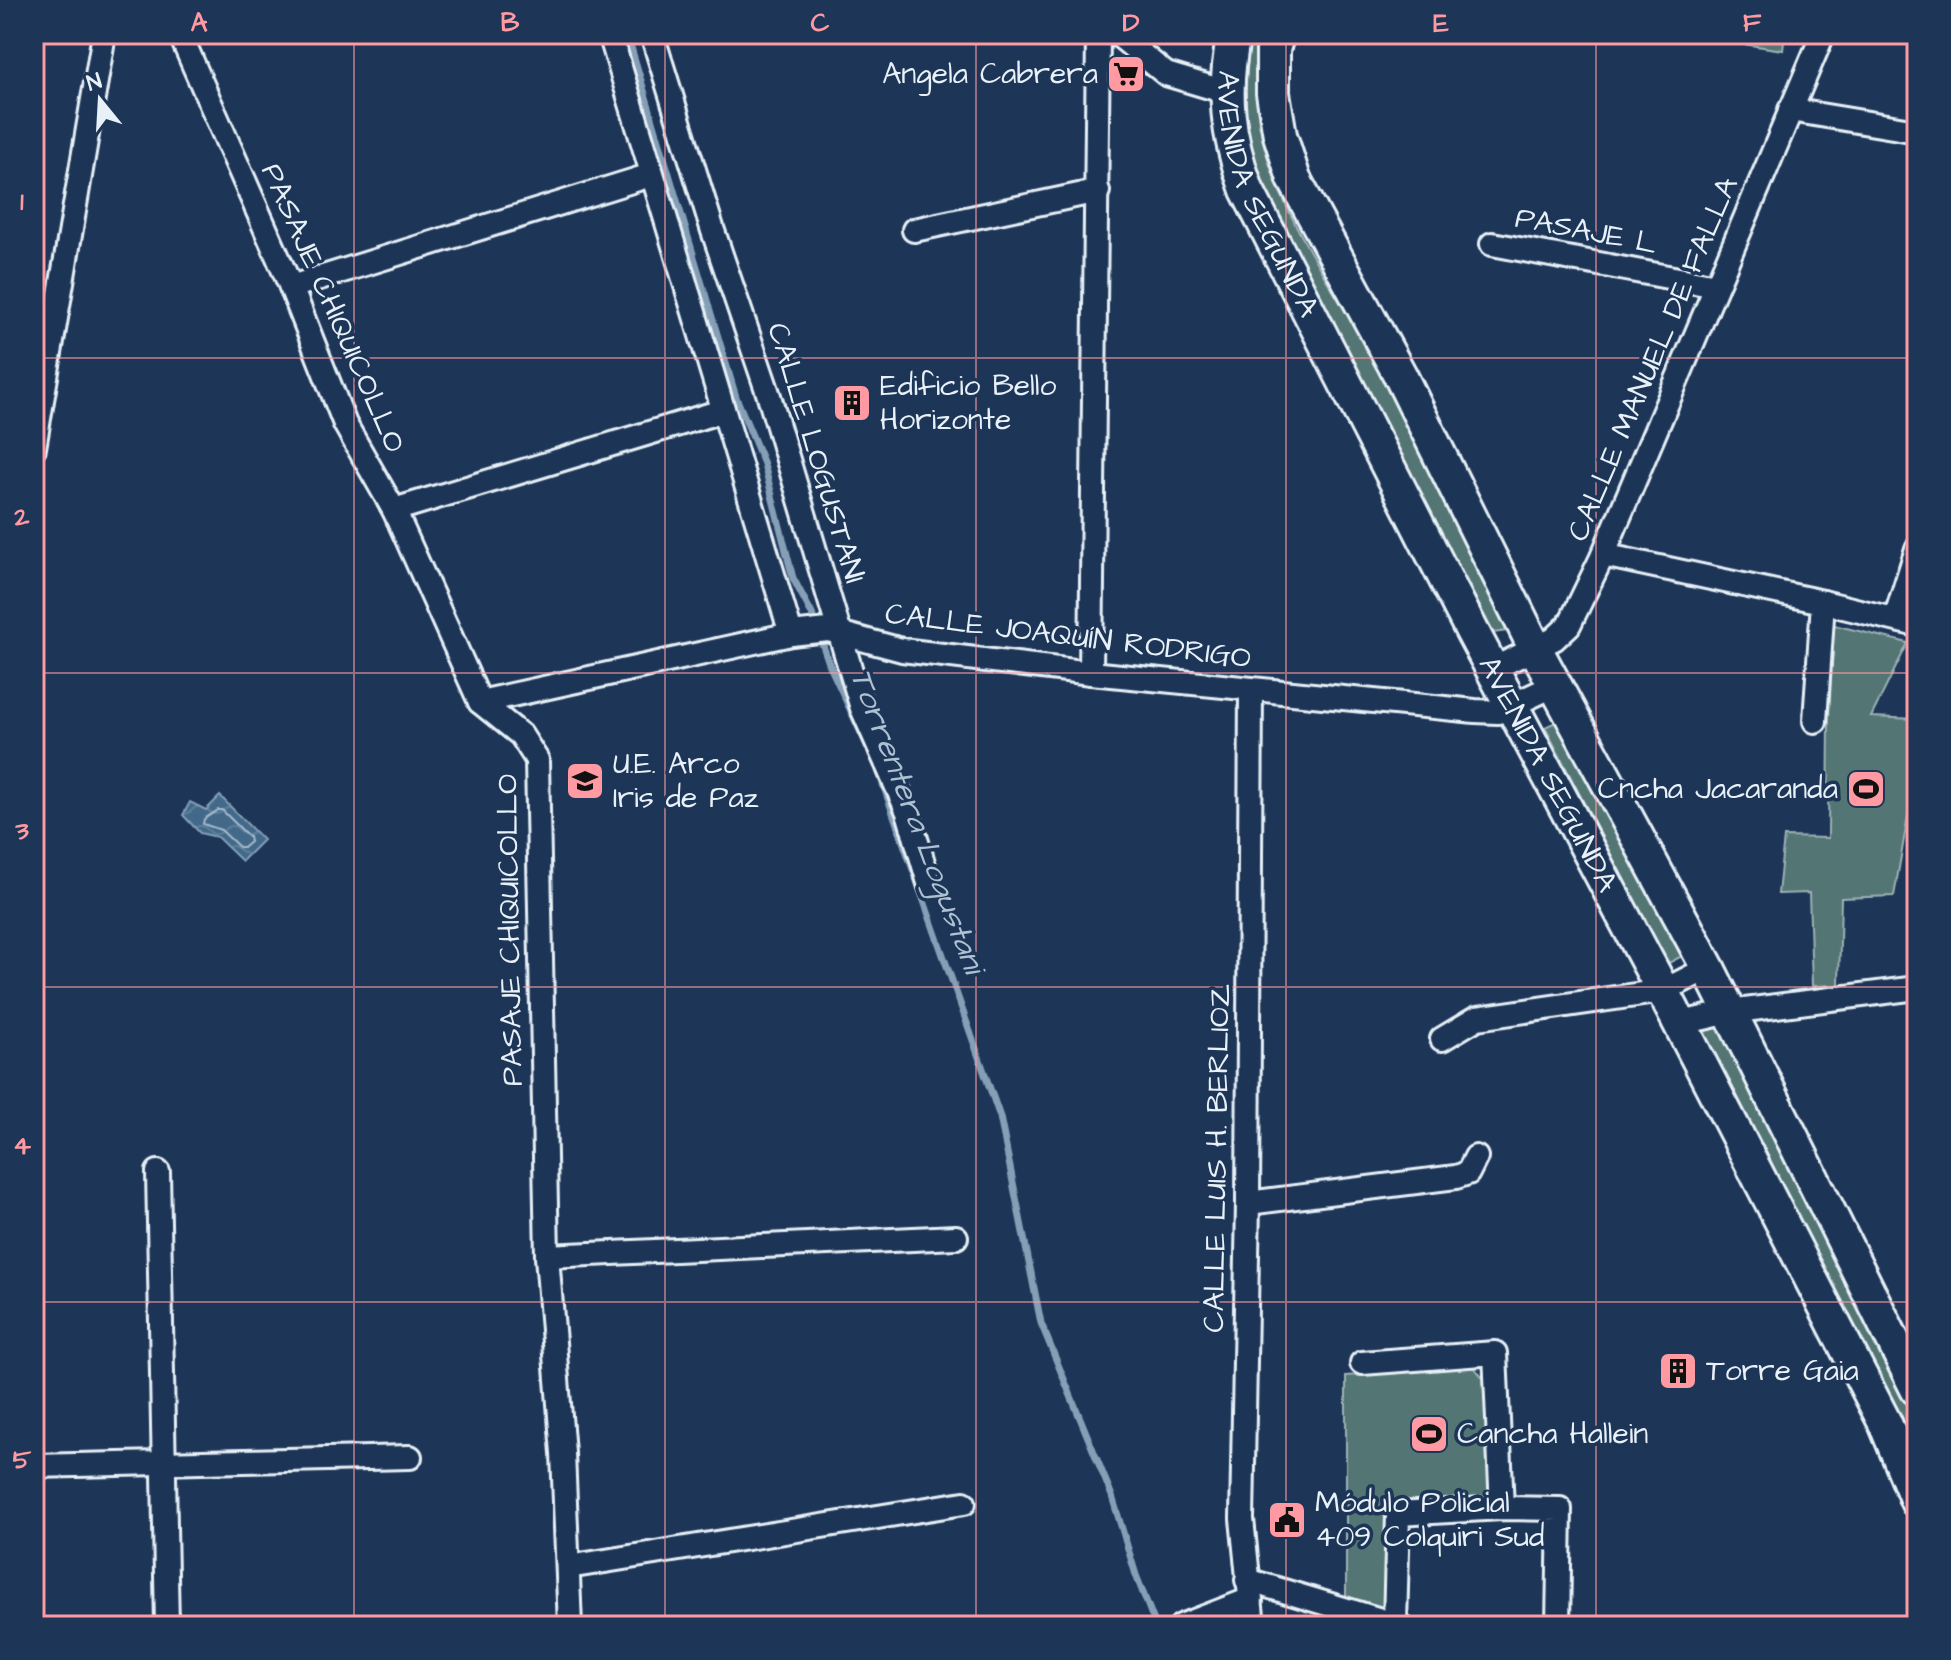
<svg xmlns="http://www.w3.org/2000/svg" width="1951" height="1660" viewBox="0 0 1951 1660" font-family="'Architects Daughter',sans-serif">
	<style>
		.green { fill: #537473; stroke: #9eb2b6; stroke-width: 2 }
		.water { fill: url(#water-waves); stroke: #849fb6; stroke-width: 2 }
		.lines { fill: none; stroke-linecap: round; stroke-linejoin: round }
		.shore { stroke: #a6bbcc; stroke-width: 2 }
		.stream { stroke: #849fb6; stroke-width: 7 }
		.street-casing { stroke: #e8f1f8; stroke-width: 28 }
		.secondary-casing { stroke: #e8f1f8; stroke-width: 38 }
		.street { stroke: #1d3557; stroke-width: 22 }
		.secondary { stroke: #1d3557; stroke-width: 32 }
		.grid { fill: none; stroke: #ff9aa2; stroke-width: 2; stroke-opacity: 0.55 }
		.labels { text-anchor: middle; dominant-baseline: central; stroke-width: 7; stroke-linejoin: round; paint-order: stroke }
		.poi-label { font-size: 30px; fill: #e8f1f8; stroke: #1d3557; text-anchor: start }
		.street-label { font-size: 30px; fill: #e8f1f8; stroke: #1d3557 }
		.water-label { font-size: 32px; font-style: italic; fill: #aec1d2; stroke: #1d3557 }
		.neatline { fill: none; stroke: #ff9aa2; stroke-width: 3 }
		.grid-label { font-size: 26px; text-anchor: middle; font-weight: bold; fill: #ff9aa2 }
	</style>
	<defs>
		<pattern id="water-waves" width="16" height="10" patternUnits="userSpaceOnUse" patternTransform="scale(2)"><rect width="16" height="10" fill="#42698a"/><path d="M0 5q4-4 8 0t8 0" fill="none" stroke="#5d7f9b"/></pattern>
	</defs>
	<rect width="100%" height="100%" fill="#1d3557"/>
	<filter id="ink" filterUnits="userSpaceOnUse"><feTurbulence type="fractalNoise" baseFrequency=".0125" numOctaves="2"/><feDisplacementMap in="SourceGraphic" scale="16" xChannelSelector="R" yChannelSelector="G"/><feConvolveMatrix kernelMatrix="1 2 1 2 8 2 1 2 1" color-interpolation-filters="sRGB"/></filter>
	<g filter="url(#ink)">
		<g class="green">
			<path d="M1251,34H1262C1229,163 1333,278 1388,385C1429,464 1468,544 1508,624L1507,631L1493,633L1266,198C1245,134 1241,101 1251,34Z"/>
			<path d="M1697,34H1785L1783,50L1697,37Z"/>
			<path d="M1834,625L1908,643L1871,717L1917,719V765L1894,896L1841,898L1839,985L1812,986L1809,893L1778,894L1784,837L1828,838L1829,717Z"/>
			<path d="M1560,720L1682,956L1667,964L1545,727Z"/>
			<path d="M1718,1028L1917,1416V1468L1698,1032Z"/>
			<path d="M1474,1367L1486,1382L1490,1492L1486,1498L1391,1510L1385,1523L1389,1602C1376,1616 1361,1604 1346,1598V1376Z"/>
		</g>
		<path class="water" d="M220,796L263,840L242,861L217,837L200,833L183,815L190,802L206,810Z"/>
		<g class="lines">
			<path class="shore" d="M218,810H222L249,837L250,842L244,847H239L221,830L203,824L204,819Z"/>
			<g class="stream">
				<path d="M627,34L736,397L764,464L793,578L812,614L830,666L869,750"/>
				<path d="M879,773L1000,1117L1041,1323L1112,1496L1136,1575L1156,1626"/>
			</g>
			<defs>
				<g id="street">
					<path d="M180,34L291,287L345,424L394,510L480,702L521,735L537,760L547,1256L563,1453L570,1626"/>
					<path d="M610,34L791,634"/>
					<path d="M652,34L713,231L769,396L862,708L908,812L930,886"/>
					<path d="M1117,34L1166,74L1226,92"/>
					<path d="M1790,110L1917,131"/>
					<path d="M914,230L1098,191"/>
					<path d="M1492,244L1716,286"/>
					<path d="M291,287L651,175"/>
					<path d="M34,448L104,34"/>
					<path d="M394,510L722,411"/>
					<path d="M1603,555L1823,602L1917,625"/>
					<path d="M1895,619L1917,549"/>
					<path d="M1493,669L1554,639L1569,625L1603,555L1823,34"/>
					<path d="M1091,673L1098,34"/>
					<path d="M1251,689L1248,1203L1242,1519L1253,1626"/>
					<path d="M480,702L791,634L828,630L902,650L1091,673L1475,711L1498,712L1555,685"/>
					<path d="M1815,721L1823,602"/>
					<path d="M1678,1024L1729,1012L1917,988"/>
					<path d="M1442,1039L1477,1018L1663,991L1708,968"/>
					<path d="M158,1172L167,1626"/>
					<path d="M1248,1203L1456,1177L1468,1173L1476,1157"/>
					<path d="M547,1256L956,1237"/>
					<path d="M1362,1363L1495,1353L1502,1508"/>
					<path d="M34,1466L410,1457"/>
					<path d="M568,1567L964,1503"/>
					<path d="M1247,1580L1401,1626"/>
					<path d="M1395,1624L1398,1514L1502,1508L1560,1509L1558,1626"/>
					<path d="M1181,1626L1251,1599"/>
				</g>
				<g id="secondary">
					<path id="s1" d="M1234,34C1222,92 1227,135 1247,190L1472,631L1663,991L1885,1423L1917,1501"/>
					<path d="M1278,34L1273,49V93L1280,135L1294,179L1400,375L1535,648L1708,968L1917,1389"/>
				</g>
			</defs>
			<use href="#street" class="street-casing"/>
			<use href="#secondary" class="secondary-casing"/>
			<use href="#street" class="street"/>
			<use href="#secondary" class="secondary"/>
		</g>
	</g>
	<path class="grid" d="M354,34V1626M665,34V1626M976,34V1626M1286,34V1626M1596,34V1626M34,358H1917M34,673H1917M34,987H1917M34,1302H1917"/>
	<defs>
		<symbol id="supermarket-square" viewBox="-11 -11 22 22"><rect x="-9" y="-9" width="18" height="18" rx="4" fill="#ff9aa2" stroke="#1d3557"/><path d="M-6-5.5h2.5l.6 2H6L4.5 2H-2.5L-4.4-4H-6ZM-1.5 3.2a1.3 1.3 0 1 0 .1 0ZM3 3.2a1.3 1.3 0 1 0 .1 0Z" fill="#111"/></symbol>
		<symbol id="building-square" viewBox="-11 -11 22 22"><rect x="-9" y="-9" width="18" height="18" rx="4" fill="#ff9aa2" stroke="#1d3557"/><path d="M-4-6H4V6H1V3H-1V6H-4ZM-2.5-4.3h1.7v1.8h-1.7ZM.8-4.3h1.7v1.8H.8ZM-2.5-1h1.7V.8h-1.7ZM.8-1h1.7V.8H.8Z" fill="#111"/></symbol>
		<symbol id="school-square" viewBox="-11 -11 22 22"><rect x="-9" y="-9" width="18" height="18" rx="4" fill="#ff9aa2" stroke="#1d3557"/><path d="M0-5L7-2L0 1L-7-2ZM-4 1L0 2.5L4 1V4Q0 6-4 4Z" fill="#111"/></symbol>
		<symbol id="stadium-square" viewBox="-11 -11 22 22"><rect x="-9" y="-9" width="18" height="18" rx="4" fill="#ff9aa2" stroke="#1d3557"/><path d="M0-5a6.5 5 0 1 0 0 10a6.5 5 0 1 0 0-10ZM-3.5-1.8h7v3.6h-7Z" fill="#111"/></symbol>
		<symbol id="civic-square" viewBox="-11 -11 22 22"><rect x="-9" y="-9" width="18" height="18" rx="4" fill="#ff9aa2" stroke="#1d3557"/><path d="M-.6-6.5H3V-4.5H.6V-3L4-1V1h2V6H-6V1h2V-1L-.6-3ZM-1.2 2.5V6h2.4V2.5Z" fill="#111"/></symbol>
	</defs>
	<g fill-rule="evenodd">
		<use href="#supermarket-square" x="1104" y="52" width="44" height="44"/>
		<use href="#building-square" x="830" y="381" width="44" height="44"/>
		<use href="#school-square" x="563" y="759" width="44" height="44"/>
		<use href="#stadium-square" x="1844" y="767" width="44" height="44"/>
		<use href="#building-square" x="1656" y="1349" width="44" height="44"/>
		<use href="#stadium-square" x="1407" y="1412" width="44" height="44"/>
		<use href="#civic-square" x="1265" y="1498" width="44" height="44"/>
	</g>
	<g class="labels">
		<g class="poi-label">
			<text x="1098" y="74" text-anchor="end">Angela Cabrera</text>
			<text x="880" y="386">Edificio Bello<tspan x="880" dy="34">Horizonte</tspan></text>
			<text x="613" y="764">U.E. Arco<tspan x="613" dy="34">Iris de Paz</tspan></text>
			<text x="1838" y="789" text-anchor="end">Cncha Jacaranda</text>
			<text x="1706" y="1371">Torre Gaia</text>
			<text x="1457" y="1434">Cancha Hallein</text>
			<text x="1315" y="1503">Módulo Policial<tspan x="1315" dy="34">409 Colquiri Sud</tspan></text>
		</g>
		<g class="street-label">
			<text stroke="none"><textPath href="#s1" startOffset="168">AVENIDA SEGUNDA</textPath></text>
			<text transform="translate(1586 231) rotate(11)">PASAJE L</text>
			<text transform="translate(333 308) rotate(66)">PASAJE CHIQUICOLLO</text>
			<text transform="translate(1653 359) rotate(-67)">CALLE MANUEL DE FALLA</text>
			<text transform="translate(816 453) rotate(73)">CALLE LOGUSTANI</text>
			<text transform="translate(1068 636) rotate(7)">CALLE JOAQUÍN RODRIGO</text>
			<text stroke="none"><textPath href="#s1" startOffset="816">AVENIDA SEGUNDA</textPath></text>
			<text transform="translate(510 930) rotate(-91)">PASAJE CHIQUICOLLO</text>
			<text transform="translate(1217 1158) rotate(-89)">CALLE LUIS H. BERLIOZ</text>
		</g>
		<g class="water-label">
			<text transform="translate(917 821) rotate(69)">Torrentera Logustani</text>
		</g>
	</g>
	<rect width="1951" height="1660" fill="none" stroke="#1d3557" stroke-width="88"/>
	<g transform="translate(100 100) rotate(342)" stroke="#1d3557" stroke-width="6" paint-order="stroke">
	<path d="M0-6L14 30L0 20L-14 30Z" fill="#e8f1f8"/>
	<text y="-12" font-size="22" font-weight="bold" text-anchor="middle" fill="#e8f1f8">N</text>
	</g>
	<rect x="44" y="44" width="1863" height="1572" class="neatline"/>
	<g class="grid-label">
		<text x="199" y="31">A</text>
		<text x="510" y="31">B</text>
		<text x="820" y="31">C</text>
		<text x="1131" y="31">D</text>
		<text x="1441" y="31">E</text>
		<text x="1752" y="31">F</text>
		<text x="22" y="210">1</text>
		<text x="22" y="525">2</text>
		<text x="22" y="839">3</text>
		<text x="22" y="1154">4</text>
		<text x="22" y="1468">5</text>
	</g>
</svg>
